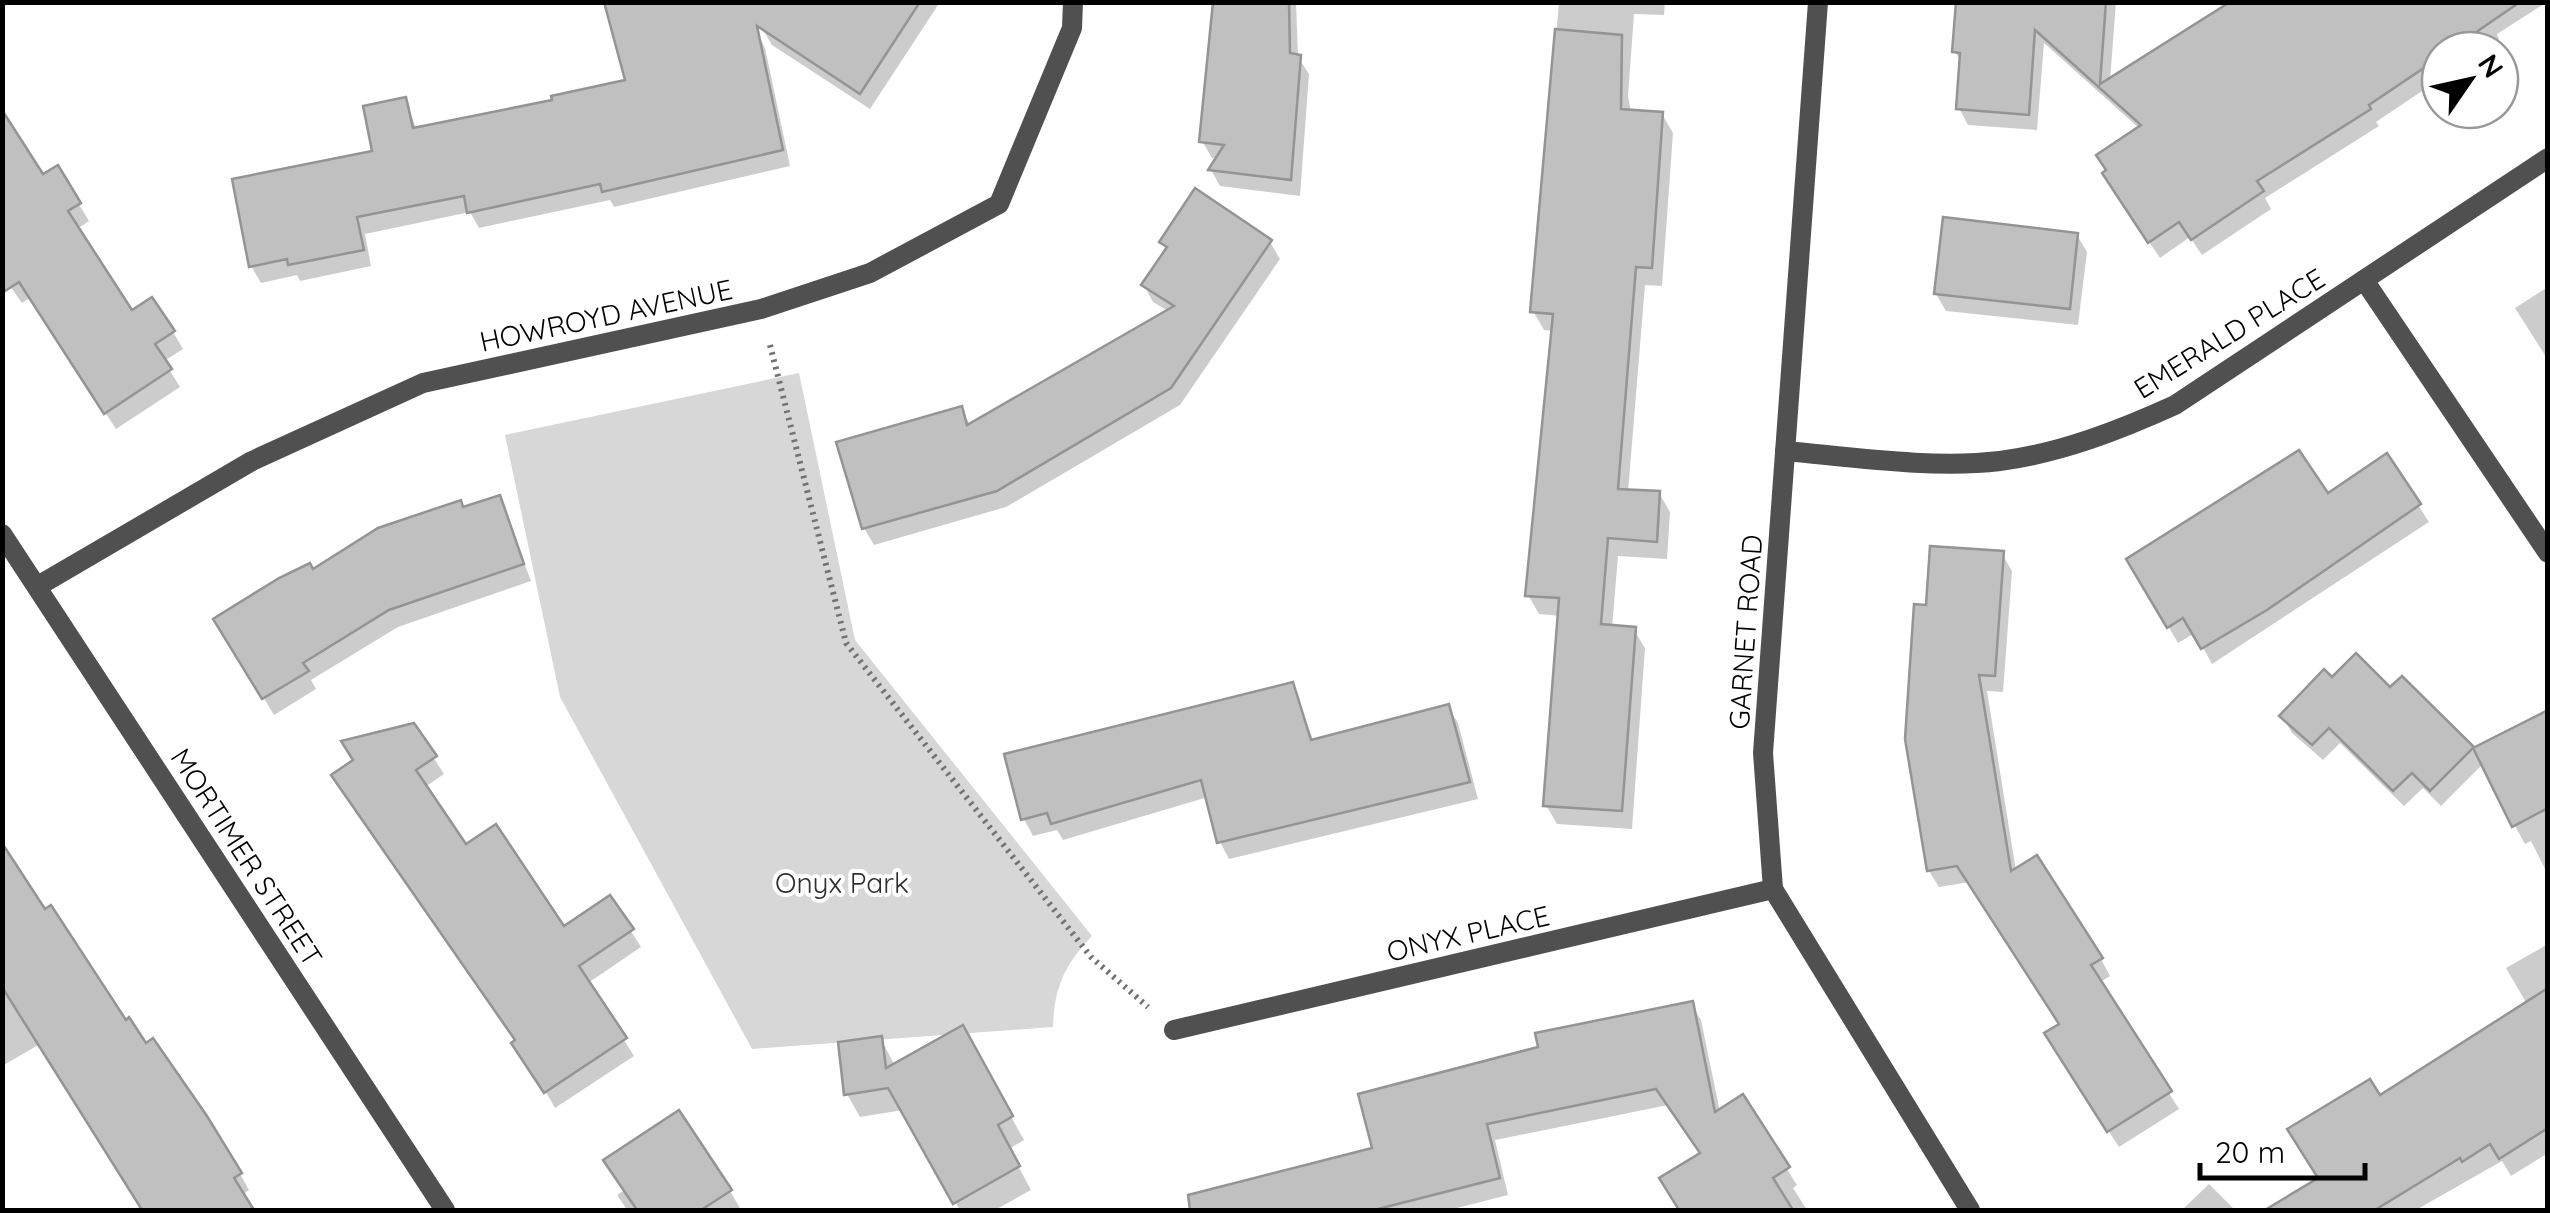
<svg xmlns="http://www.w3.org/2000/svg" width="2550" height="1213" viewBox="0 0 2550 1213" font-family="Quicksand,sans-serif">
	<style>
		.green { fill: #d7d7d7 }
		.shadow { fill: #0003 }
		.building { fill: #c0c0c0; stroke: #949494; stroke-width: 2.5 }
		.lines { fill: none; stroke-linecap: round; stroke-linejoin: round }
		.path { stroke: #727272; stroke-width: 6; stroke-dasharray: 2.5 5; stroke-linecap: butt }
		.minor { stroke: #505050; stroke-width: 20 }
		.labels { text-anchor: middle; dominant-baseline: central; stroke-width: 8; stroke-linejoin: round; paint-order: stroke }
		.street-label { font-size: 28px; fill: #000; stroke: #fff }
		.park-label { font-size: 28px; fill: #2e2e2e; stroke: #fff }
	</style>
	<rect width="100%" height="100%" fill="#fff"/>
	<path class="green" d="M799,373L855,640L1092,936C1065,964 1054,988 1053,1027L752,1049L560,697L505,435Z"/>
	<g class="shadow">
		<path d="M820,2H940L870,109L772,45L763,30Z"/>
		<path d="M1215,2H1296L1298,57L1309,74L1300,196L1220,186L1211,170L1218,159L1212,158L1202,141Z"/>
		<path d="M1559,2H1665L1664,15L1634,14L1628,96L1631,112L1662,114L1673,133L1662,286L1645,285L1628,492L1659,493L1670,512L1667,559L1618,556L1612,628L1634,630L1645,648L1632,829L1557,824L1546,805L1561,616L1539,614L1528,595L1554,331L1544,330L1533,311Z"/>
		<path d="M1959,2H2116L2110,81L2340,2H2547L2497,34L2499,39L2483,50H2440V79L2376,122L2379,126L2265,198L2271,209L2202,255L2190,237L2160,258L2114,190L2140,129L2044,43L2037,130L1968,125L1959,108L1962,64L1955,51Z"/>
		<path d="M756,31L765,48L790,166L614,207L610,200L479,228L470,212L365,234L371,266L300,281L297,275L261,283L251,266L375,152L405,100L417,130L555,102L628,82Z"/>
		<path d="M57,168L89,221L77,229L132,313L173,332L183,349L164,361L180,387L116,429L30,298L22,303L2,275L42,178Z"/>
		<path d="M2077,235L2087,252L2078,325L1946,311L1936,294Z"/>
		<path d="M1162,242H1270L1280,259L1180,405L1006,507L874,545L864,528L961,409L971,426L1168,311L1153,302L1144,285L1167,251Z"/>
		<path d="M2548,287V360L2515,308Z"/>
		<path d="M2386,456L2429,522L2212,664L2195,633L2178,643L2129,560L2327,496Z"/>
		<path d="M499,498L531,581L398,627L311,680L316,689L274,715L217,620L313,572Z"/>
		<path d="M2002,554L2012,571L2003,692L1987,691L2016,871L2101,959L2110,976L2099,983L2179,1109L2119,1147L2057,1051L2061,1025L1970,882L1939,887L1929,871L1928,608Z"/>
		<path d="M2332,680L2390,691L2473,751L2548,713V875L2531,841L2525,844L2515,826L2483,764L2441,806L2423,788L2404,806L2340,743L2323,760L2292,733L2282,716Z"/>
		<path d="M1292,685L1314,742L1448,707L1458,723L1478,799L1229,859L1220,842L1208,797L1063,840L1057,830L1033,836L1024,819Z"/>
		<path d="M413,726L444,774L425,787L465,847L564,929L610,898L641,947L588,983L634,1056L555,1108L517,1042L343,792Z"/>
		<path d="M2,844L44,913L240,1174L249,1190L219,1210H144L40,1044L2,1066Z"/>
		<path d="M2548,944V1153L2511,1176L2502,1161L2416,1210H2270L2320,1179L2379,1099L2527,1004L2506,968Z"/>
		<path d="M1691,1004L1701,1020L1720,1112L1742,1098L1797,1185L1793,1188L1807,1210H1682L1663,1179L1702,1154L1668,1105L1495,1140L1508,1195L1449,1210H1231L1225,1188L1375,1150L1541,1049Z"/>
		<path d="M962,1029L1024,1140L1009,1149L1031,1190L995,1210H960L903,1110L860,1117L847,1094L881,1039L895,1066Z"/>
		<path d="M2209,1184L2235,1210H2182Z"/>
		<path d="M625,1190L730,1191L740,1208L627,1210L617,1195Z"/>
	</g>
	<g class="building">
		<path d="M604,2H920L860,94L757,26L783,150L602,192L600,184L467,213L464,196L357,217L364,250L288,265L287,259L249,267L232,179L372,151L363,106L406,97L413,128L552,100L551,96L625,80Z"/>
		<path d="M1213,2H1289L1290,53L1301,55L1291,180L1208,170L1224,145L1199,142Z"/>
		<path d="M1956,2H2106L2100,84L2230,2H2520L2450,50H2440V57L2369,105L2371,109L2257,181L2264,191L2191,240L2179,222L2148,243L2102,173L2106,170L2096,155L2141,125L2035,30L2029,115L1956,109L1960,53L1952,52Z"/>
		<path d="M1555,29L1622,35L1621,109L1663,112L1652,268L1636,267L1618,489L1660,491L1657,542L1608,538L1601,624L1636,627L1622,811L1543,806L1559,598L1525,596L1553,314L1530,312Z"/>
		<path d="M2,110L43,174L58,165L81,203L68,211L132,310L152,297L175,331L155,344L172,369L104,414L19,282L2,293Z"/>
		<path d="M1195,188L1272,240L1171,388L997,491L862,529L836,442L962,406L967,425L1174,306L1141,285L1167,247L1159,242Z"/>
		<path d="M1943,217L2078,233L2070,309L1934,294Z"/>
		<path d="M2299,450L2328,493L2387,453L2421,504L2267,610L2201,649L2183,618L2167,628L2126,559Z"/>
		<path d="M500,495L524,564L389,610L303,663L309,671L262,699L213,619L279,578L310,563L313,569L378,528L461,500L463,507Z"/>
		<path d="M1930,546L2004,551L1995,676L1979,675L2011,871L2037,855L2103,958L2091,965L2172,1091L2107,1132L2044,1033L2059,1024L1957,866L1927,871L1905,739L1914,604L1926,605Z"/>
		<path d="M2356,653L2390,687L2402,676L2474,747L2430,791L2412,773L2393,791L2329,728L2312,745L2279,716L2324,669L2332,677Z"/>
		<path d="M1293,682L1311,740L1449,704L1470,782L1217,843L1201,780L1051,824L1047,813L1021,820L1004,754Z"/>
		<path d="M2548,710V808L2512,827L2473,748Z"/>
		<path d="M414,723L437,756L416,770L466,844L496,824L564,926L610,895L634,929L579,966L627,1038L544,1093L511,1043L515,1040L331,775L353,760L341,741Z"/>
		<path d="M2,843L45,909L51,905L126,1020L129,1017L146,1043L153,1038L207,1116L242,1173L234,1178L254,1210H142L2,987Z"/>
		<path d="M2548,988V1128L2499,1159L2490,1144L2462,1162L2460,1158L2375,1210H2265L2318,1178L2287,1129L2370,1079L2380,1095Z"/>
		<path d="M1693,1001L1715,1112L1743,1094L1790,1167L1773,1178L1793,1210H1679L1659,1178L1700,1153L1656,1089L1487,1124L1500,1178L1374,1210H1190L1188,1195L1372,1148L1358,1094L1538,1047L1535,1033Z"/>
		<path d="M963,1025L1013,1116L998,1125L1020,1166L953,1204L888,1088L844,1095L838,1042L882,1036L886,1068Z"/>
		<path d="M679,1110L732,1190L701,1210H637L603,1160Z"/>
	</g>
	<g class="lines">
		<path class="path" d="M770,345L846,643L1091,957L1148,1007"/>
		<g class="minor">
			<path d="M1818,2L1763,753L1773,889L1970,1210"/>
			<path d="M2364,280L2548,553"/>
			<path d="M1785,451C1852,457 1933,469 2000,461C2061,453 2120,430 2175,405L2548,158"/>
			<path d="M2,534L445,1210"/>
			<path d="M38,586L252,461L423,383L761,309L870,273L999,204L1072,28L1073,2"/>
			<path d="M1174,1030L1773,889"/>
		</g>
	</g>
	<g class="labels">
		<g class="street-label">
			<text transform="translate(606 315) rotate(-12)">HOWROYD AVENUE</text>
			<text transform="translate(2229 333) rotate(-32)">EMERALD PLACE</text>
			<text transform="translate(1745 632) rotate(-86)">GARNET ROAD</text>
			<text transform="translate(247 857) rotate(57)">MORTIMER STREET</text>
			<text transform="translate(1468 933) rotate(-13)">ONYX PLACE</text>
		</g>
		<g class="park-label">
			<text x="842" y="882">Onyx Park</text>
		</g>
	</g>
	<rect width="2550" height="1213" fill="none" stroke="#000000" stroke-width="10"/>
	<g transform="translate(2470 80) rotate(56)"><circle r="48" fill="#ffffff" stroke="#999999" stroke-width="2.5"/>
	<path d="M0-8L18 38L0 25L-18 38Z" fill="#000000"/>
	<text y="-15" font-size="28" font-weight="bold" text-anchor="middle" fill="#000000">N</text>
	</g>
	<path d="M2200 1163v15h165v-15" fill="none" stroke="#000000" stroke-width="5"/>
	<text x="2215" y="1163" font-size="30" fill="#000000" stroke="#ffffff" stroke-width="8" paint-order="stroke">20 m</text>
</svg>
